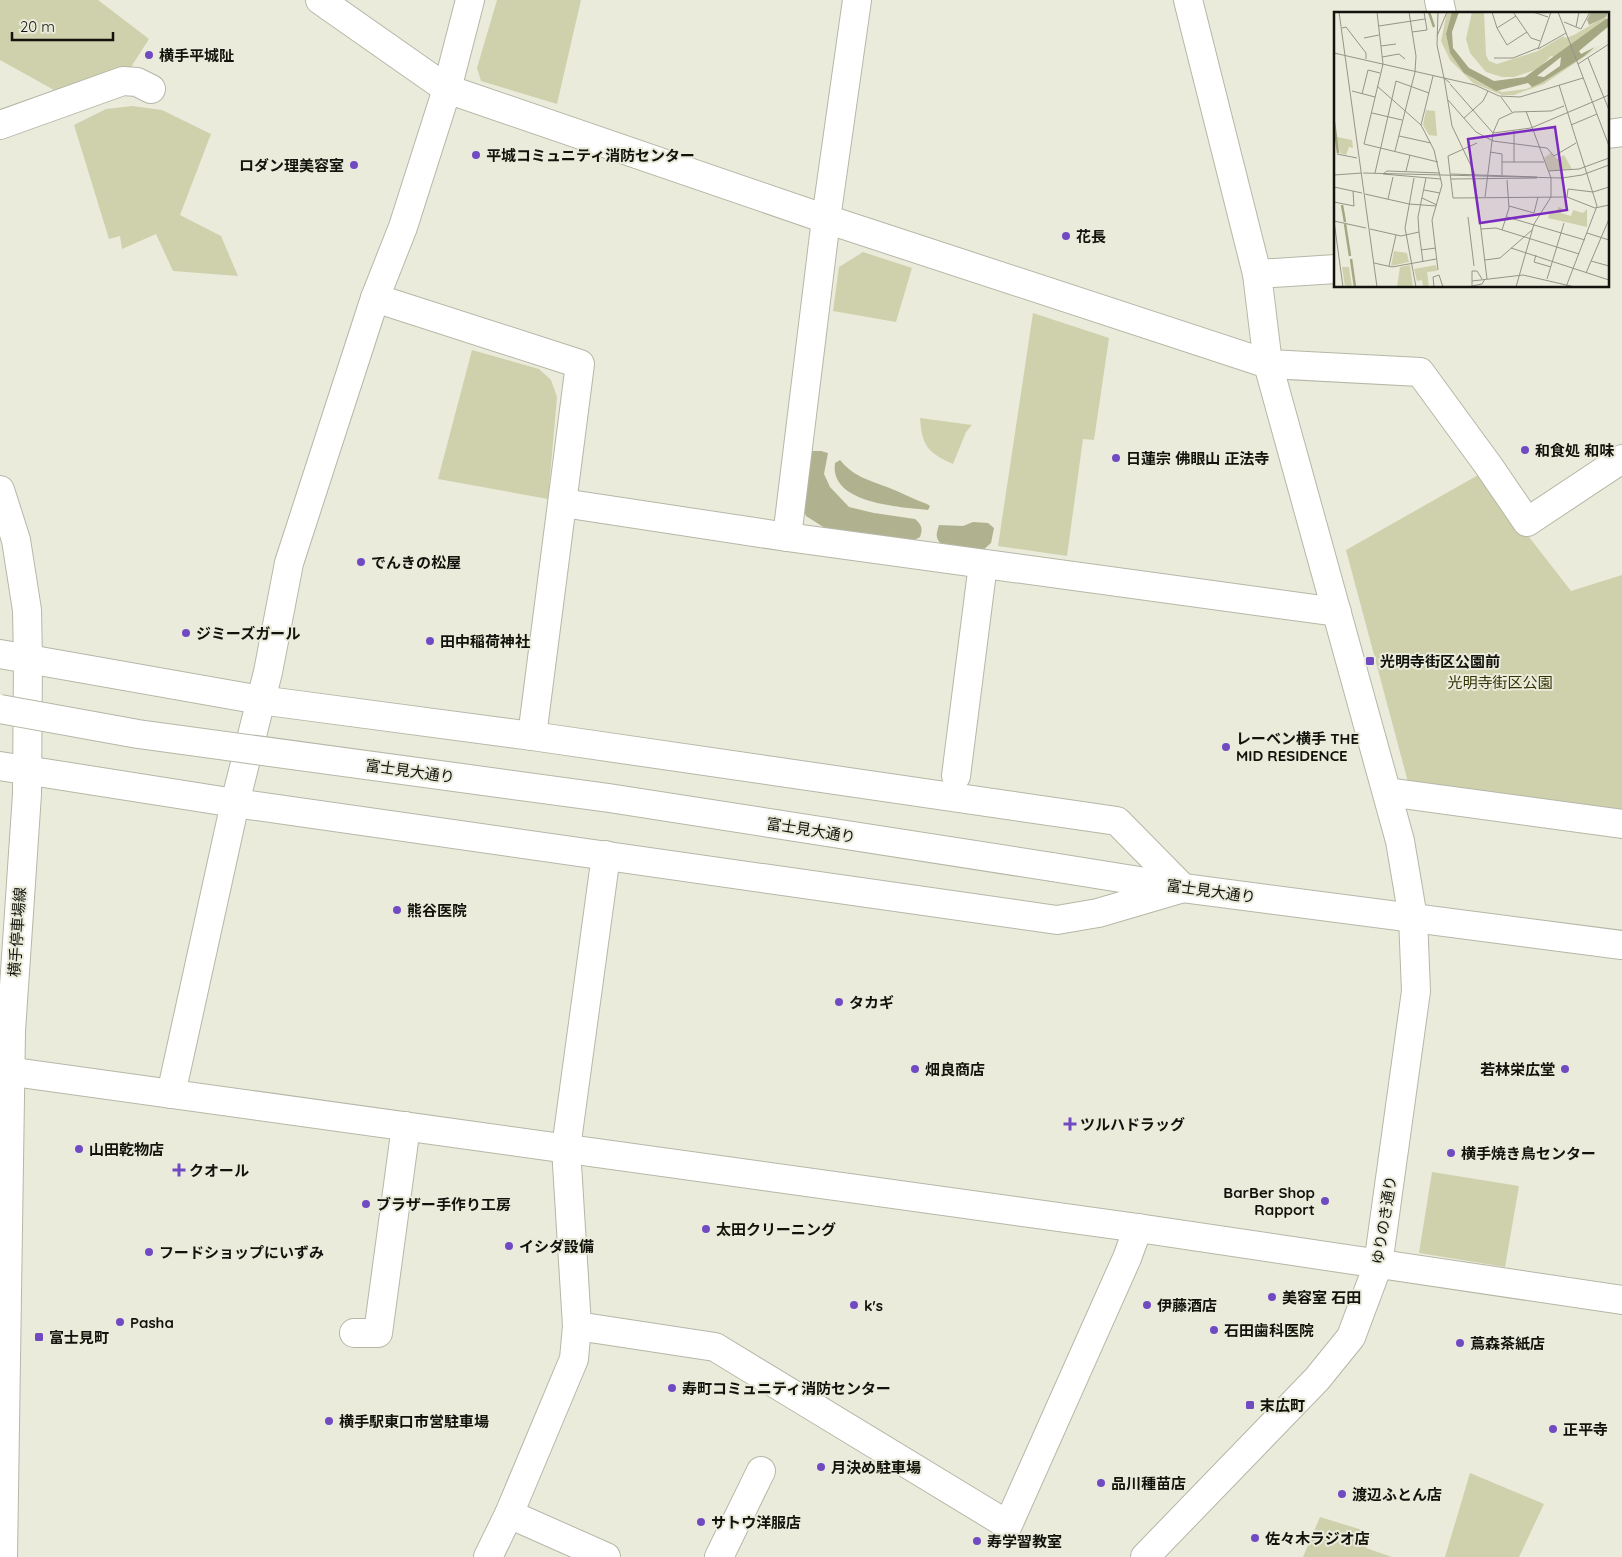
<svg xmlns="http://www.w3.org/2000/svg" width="1622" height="1557" viewBox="0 0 1622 1557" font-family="Quicksand,'Noto Sans JP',sans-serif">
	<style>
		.green { fill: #cfd1ad }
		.forest { fill: #b0b28f }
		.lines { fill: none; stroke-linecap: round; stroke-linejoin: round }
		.minor-casing { stroke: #b6b7a7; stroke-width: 30 }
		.major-casing { stroke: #b6b7a7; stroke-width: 30 }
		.minor { stroke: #fff; stroke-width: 28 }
		.major { stroke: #fff; stroke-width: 28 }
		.minor-bridge-casing { stroke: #b6b7a7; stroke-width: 30; stroke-linecap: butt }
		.minor-bridge { stroke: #fff; stroke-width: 28 }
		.poi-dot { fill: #704ac3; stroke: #eaebda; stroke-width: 2 }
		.labels { text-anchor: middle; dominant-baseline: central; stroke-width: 4; stroke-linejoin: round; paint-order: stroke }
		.poi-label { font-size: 15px; font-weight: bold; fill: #12130d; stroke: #eaebda; text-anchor: start }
		.park-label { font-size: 15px; fill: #323305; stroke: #eaebda }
		.street-label { font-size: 15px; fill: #12130d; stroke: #eaebda }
		.inset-river { fill: none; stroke: #a5a783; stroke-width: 2.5 }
		.inset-road { fill: none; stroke: #949588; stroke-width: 1 }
		.view { fill: #7b2cbf; fill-opacity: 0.15; stroke: #7b2cbf; stroke-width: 2.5 }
		.inset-edge { fill: none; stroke: #12130d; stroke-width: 2.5 }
	</style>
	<rect width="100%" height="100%" fill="#eaebda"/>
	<g class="green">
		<path d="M0,0H98L149,39L131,67L54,90L0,60Z"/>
		<path d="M497,0H581L557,104L481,81L477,68Z"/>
		<path d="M132,106L162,110L211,134L180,215L221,236L238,276L173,271L156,234L122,249L120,236L109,239L74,125L106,109Z"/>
		<path d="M863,252L912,268L896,322L833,311L839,267Z"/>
		<path d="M1033,313L1109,338L1094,440L1083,439L1067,556L998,546Z"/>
		<path d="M472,350L539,369L551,380L557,397L548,499L438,479Z"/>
		<path d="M920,418L972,425L966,432L953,464C928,453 922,446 920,418Z"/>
		<path d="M1480,474L1571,591L1622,575V812L1409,786L1346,550Z"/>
		<path d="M1432,1172L1519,1186L1505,1267L1419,1253Z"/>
		<path d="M1470,1473L1544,1504L1519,1557H1445Z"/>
		<path d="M1320,1517L1372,1533L1366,1548L1392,1557H1303Z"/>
	</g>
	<g class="forest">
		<path d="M811,451H821L828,453L824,474L830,487L849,507L874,513L915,519C922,525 923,529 920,537L907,544L828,530L806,516L802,505Z"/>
		<path d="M840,460C853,476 868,480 887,487C900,492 913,499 927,504L930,506L928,510C901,507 829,504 835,463Z"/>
		<path d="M973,522L988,523L994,528L991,543L981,552L942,545C935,538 936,534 939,525L963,526Z"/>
	</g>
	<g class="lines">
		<defs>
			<g id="minor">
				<path d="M320,0L447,89L826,219L1268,364L1420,372L1488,465L1527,522L1622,459"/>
				<path d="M1439,0L1442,14"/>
				<path d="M0,125L123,81L137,82L151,89"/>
				<path d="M1608,134L1622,132"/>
				<path d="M1257,274L1336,269"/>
				<path d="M375,298L580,364L532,736"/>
				<path d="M563,503L787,537L1337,612"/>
				<path d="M787,537L826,219L857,0"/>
				<path d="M0,654L260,700L532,736L1117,821L1183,888"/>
				<path d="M0,766L235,803L1057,920L1098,913L1183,888"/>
				<path d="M956,776L983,564"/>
				<path d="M1387,792L1622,824"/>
				<path d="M1052,867L1183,888L1622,945"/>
				<path d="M0,1070L1138,1228L1622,1300"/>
				<path d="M171,1094L235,803L268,672L289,563L375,298L403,227L447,89L470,0"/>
				<path d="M577,1326L715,1347L1008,1525L1127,1258L1138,1228"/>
				<path d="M354,1333H378L406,1126"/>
				<path d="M509,1514L606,1557"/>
				<path d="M488,1557L509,1514L574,1359L577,1326L566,1148L606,855"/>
				<path d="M719,1557L761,1471"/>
				<path d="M1145,1557L1317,1379L1351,1337L1378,1265L1416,991L1413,918L1400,841L1268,364L1257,274L1188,0"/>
			</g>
			<path id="major" d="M0,490L16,540L27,610L28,659L27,794L11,1031L3,1557"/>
		</defs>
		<use href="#minor" class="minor-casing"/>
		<use href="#major" class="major-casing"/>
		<use href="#minor" class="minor"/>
		<use href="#major" class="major"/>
		<defs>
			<path id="minor-bridge" d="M0,709L138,734L609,798L1052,867"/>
		</defs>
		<use href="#minor-bridge" class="minor-bridge-casing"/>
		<use href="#minor-bridge" class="minor-bridge"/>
	</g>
	<g class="poi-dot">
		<circle cx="149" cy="55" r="5"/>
		<circle cx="476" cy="155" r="5"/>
		<circle cx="354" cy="165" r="5"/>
		<circle cx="1066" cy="236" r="5"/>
		<circle cx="1525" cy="450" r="5"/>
		<circle cx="1116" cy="458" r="5"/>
		<circle cx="361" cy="562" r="5"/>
		<circle cx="186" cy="633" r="5"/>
		<circle cx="430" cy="641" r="5"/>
		<rect x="1365" y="656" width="10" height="10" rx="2.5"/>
		<circle cx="1226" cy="747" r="5"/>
		<circle cx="397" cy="910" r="5"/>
		<circle cx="839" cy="1002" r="5"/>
		<circle cx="915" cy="1069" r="5"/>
		<circle cx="1565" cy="1069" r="5"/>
		<path d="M1067.5 1116.5h5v5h5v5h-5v5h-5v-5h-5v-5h5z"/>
		<circle cx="79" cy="1149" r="5"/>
		<circle cx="1451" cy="1153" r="5"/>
		<path d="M176.5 1162.5h5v5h5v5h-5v5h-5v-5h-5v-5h5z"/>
		<circle cx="1325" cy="1201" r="5"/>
		<circle cx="366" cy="1204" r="5"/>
		<circle cx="706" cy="1229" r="5"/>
		<circle cx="509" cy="1246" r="5"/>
		<circle cx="149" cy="1252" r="5"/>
		<circle cx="1272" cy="1297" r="5"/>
		<circle cx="854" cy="1305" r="5"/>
		<circle cx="1147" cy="1305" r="5"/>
		<circle cx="120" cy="1322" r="5"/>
		<circle cx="1214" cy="1330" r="5"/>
		<rect x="34" y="1332" width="10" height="10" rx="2.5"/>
		<circle cx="1460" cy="1343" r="5"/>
		<circle cx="672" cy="1388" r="5"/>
		<rect x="1245" y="1400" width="10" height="10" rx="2.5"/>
		<circle cx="329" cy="1421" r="5"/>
		<circle cx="1553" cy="1429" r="5"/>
		<circle cx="821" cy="1467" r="5"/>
		<circle cx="1101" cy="1483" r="5"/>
		<circle cx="1342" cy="1494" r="5"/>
		<circle cx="701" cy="1522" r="5"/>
		<circle cx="1255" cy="1538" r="5"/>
		<circle cx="977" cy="1541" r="5"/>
	</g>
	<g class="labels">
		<g class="poi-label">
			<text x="159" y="55">横手平城阯</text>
			<text x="486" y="155">平城コミュニティ消防センター</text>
			<text x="344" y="165" text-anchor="end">ロダン理美容室</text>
			<text x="1076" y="236">花長</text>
			<text x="1535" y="450">和食処 和味</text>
			<text x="1126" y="458">日蓮宗 佛眼山 正法寺</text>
			<text x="371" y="562">でんきの松屋</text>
			<text x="196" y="633">ジミーズガール</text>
			<text x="440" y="641">田中稲荷神社</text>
			<text x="1380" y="661">光明寺街区公園前</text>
			<text x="1236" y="738">レーベン横手 THE<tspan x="1236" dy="17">MID RESIDENCE</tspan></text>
			<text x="407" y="910">熊谷医院</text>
			<text x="849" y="1002">タカギ</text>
			<text x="925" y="1069">畑良商店</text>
			<text x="1555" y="1069" text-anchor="end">若林栄広堂</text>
			<text x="1080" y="1124">ツルハドラッグ</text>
			<text x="89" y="1149">山田乾物店</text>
			<text x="1461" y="1153">横手焼き鳥センター</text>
			<text x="189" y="1170">クオール</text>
			<text x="1315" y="1192" text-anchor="end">BarBer Shop<tspan x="1315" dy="17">Rapport</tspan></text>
			<text x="376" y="1204">ブラザー手作り工房</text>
			<text x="716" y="1229">太田クリーニング</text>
			<text x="519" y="1246">イシダ設備</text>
			<text x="159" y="1252">フードショップにいずみ</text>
			<text x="1282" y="1297">美容室 石田</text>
			<text x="864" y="1305">k's</text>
			<text x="1157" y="1305">伊藤酒店</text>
			<text x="130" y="1322">Pasha</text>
			<text x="1224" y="1330">石田歯科医院</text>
			<text x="49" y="1337">富士見町</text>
			<text x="1470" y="1343">蔦森茶紙店</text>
			<text x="682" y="1388">寿町コミュニティ消防センター</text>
			<text x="1260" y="1405">末広町</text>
			<text x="339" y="1421">横手駅東口市営駐車場</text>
			<text x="1563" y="1429">正平寺</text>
			<text x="831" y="1467">月決め駐車場</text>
			<text x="1111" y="1483">品川種苗店</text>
			<text x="1352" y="1494">渡辺ふとん店</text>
			<text x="711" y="1522">サトウ洋服店</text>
			<text x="1265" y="1538">佐々木ラジオ店</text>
			<text x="987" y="1541">寿学習教室</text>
		</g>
		<g class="park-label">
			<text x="1500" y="682">光明寺街区公園</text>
		</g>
		<g class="street-label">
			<text transform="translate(410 771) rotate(8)">富士見大通り</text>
			<text transform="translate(811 830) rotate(9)">富士見大通り</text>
			<text transform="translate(1211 891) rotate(8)">富士見大通り</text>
			<text transform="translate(17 932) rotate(-86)">横手停車場線</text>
			<text transform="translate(1384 1220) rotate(-81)">ゆりのき通り</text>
		</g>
	</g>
	<g transform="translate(1334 12)">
		<rect width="275" height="275" fill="#eaebda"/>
		<path d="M113,0L119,1L112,22L116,41L138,66L168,80L192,77L209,70L275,28L210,72L180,83H168L139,71L116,48L107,29ZM138,0H150L152,43L155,49L163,52L204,39L229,24L231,26L240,23L270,5L274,7L221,45L217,44L204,57L180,65H168L152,60L136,41L132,27ZM92,98L101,99L103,124L95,123L89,113ZM3,125L18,128L19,136L15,135L12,143L6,141ZM217,141L223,147L230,143L238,157L215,159L210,146ZM224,195L228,196L227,201L237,204L239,198L249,201L253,197V215L214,206L216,199L223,201ZM60,239L73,241L75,250L57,254ZM76,253L79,275H63L66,255ZM102,253L103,259L93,260L95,275H89L88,268L83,269L80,257ZM8,255H15L18,275H11Z" fill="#cfd1ad"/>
		<path d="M257,0H274L272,5L255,13L253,8Z" fill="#b0b28f"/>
		<path d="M118,0H125L118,20L119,36L135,56L160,69L191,65L272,7H275V14L245,39L247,42L261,35L249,45L209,70L198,75L194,71L162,79L130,61L116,41L112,22ZM227,45L226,54L210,65L203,64Z" fill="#a5a783" fill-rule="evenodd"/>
		<path class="inset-river" d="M95,0L100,15M0,110L4,141M8,193L11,210M11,212L16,244M17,247L21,275"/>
		<path class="inset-road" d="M5,0L43,275M43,0L49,52L30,132L104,150M104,0L103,33L110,66L116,71M158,0L163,16M179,0L197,26L206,29M199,0L214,5M217,0L204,37L232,21M224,0L244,52L275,32M182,4L163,16L173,33L193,20M230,10L247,17L256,0M45,14L91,7M242,15L245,0M8,16L12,15L32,41V47M78,20L93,18L90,0M103,24L113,0M30,26L45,23M47,34L62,32M0,41L110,66L118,114L140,160L153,267M48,45L65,42L71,47M160,46H179L204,36M254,46L275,98M244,52L275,134M110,66L141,73L165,84L186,85L249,66M116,72L159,121M225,73L263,194L232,275M43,74L87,113L100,138L108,173L98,208L104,258M18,79L41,85M28,82L34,58L46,61M167,85L178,100M114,88L142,120L159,129L213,136L220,144L242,131M38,101L68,108M130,106L149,89L154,79M87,113L99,64M237,113L263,102M180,119V150M159,121L197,116L275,83M65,124L97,131M143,131L114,144L119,186L233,185L261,196L275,193M61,139L81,60L82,44L75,0M156,140L168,142V163M3,142L23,146M168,150H210M72,159L76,143M214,159L245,157L275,146M29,161L228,166L248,163L275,153M41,161L62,69L95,81M49,162L107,167M49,162L53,159L106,161M117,162L203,165M0,163L28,161M80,166L71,216L82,275M117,167L203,166M0,175L28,181M90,178L106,181M31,182L75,192L102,194M151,185L159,121L165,107L180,100L217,99L230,94M233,185L234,177L259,180L275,175M88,186L103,193M54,187L59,165M0,190L20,194L19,179M175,194L200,201L204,185M134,205L140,254M173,205L251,228M36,217L67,224L85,220L89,250M147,217L162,216L245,242M168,218L175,196L173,168M85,220L84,205L92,166M253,221L275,228M177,236L275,268M87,238L102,236M202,243L200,250L217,255M151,248L166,246L198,218M257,249L275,254M40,251L58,255L102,247M55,254L62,223M252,261L275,207M148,267L143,259H138V274L148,272L151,267M213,267L230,211M138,269L189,263L241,275M9,275L0,209L32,216M100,275L99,265L105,263L109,275M182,275L200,212L217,185V166L192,99"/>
		<path class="view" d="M221,115L233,198L146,211L134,127Z"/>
		<rect width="275" height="275" class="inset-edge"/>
	</g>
	<path d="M12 32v8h101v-8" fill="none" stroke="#12130d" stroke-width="2.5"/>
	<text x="20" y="32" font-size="15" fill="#12130d" stroke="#eaebda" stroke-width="4" paint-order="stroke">20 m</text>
</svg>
